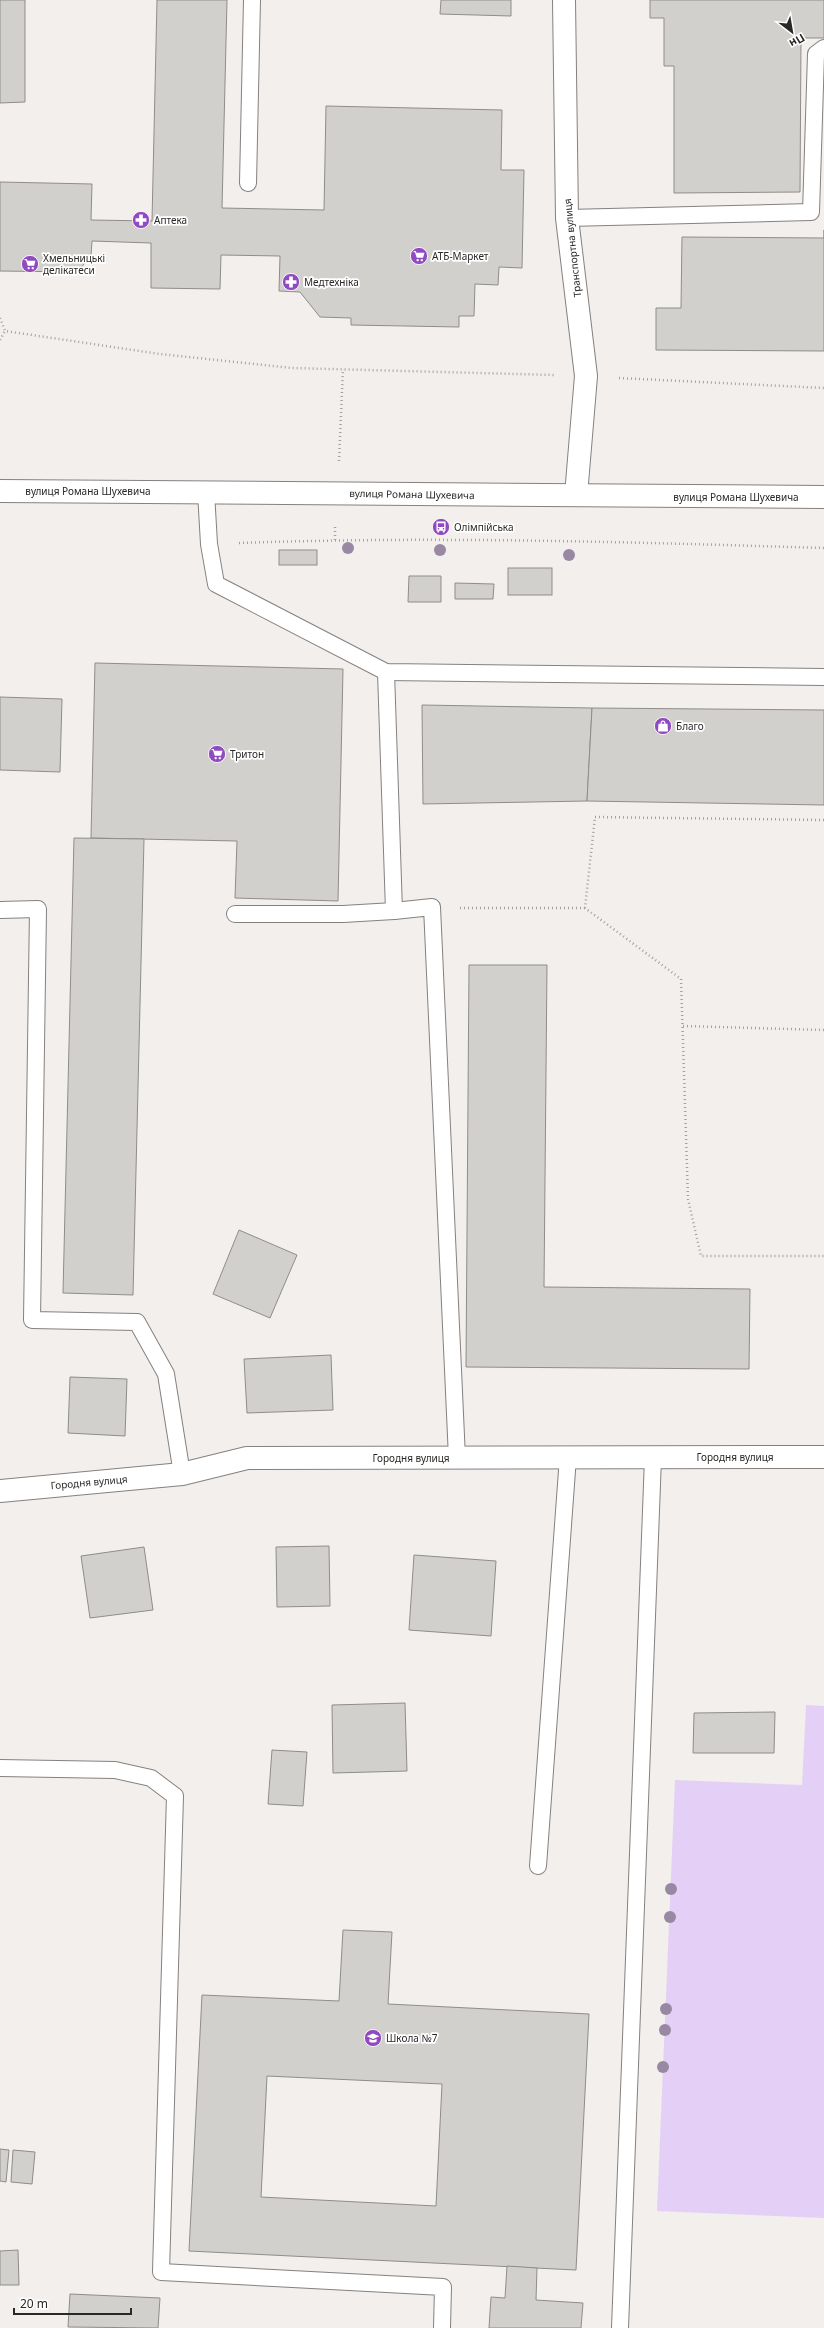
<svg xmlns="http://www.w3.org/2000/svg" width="824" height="2328" viewBox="0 0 824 2328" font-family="'Noto Sans',sans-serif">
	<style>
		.green { fill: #e4d0f7 }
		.building { fill: #d2d0cd; stroke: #8f8d8a; fill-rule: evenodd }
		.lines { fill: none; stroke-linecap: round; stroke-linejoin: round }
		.service-casing { stroke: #84817f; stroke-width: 18 }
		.minor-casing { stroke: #84817f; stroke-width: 24 }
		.secondary-casing { stroke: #84817f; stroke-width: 24 }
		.path { stroke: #a3a19e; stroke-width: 2.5; stroke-dasharray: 1 3; stroke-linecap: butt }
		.service { stroke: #fff; stroke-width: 16 }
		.minor { stroke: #fff; stroke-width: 22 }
		.secondary { stroke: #fff; stroke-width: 22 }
		.tree { fill: #9988a3 }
		.labels { text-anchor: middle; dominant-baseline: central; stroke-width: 3.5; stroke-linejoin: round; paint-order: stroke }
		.poi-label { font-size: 10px; fill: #292827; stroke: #fff; text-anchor: start }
		.street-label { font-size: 10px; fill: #292827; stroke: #fff }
	</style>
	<rect width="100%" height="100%" fill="#f2efec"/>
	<path class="green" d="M806,1705L824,1706V2218L657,2211L675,1780L802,1785Z"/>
	<g class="building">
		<path d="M0,0H25V102L0,103Z"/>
		<path d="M157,0H227L222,208L324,210L326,106L502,110L501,170H524L522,268L499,267L498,285L475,284L474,316H459V327L351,325V318L320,317L300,292L279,291L280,256L221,255L220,289L151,288V243L92,241L91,256L77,272L0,271V182L92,184L91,220L152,221Z"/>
		<path d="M441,0H511V16L440,14Z"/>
		<path d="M650,0H824V38H801L800,192L674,193V66H664V18H650Z"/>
		<path d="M824,230V351L656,350V308H681L682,237L824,238Z"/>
		<rect x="279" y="550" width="38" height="15"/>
		<rect x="508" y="568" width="44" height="27"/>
		<path d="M409,576H441V602H408Z"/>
		<path d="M455,583L494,584L493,599H455Z"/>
		<path d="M95,663L343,669L338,901L235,898L237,841L91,838Z"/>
		<path d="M0,697L62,699L60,772L0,770Z"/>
		<path d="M422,705L592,708L587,801L423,804Z"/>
		<path d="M592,708L824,710V805L587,801Z"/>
		<path d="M74,838L144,839L133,1295L63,1293Z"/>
		<path d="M469,965H547L544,1287L750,1289L749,1369L466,1367Z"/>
		<path d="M239,1230L297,1255L270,1318L213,1294Z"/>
		<path d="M331,1355L333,1410L247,1413L244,1359Z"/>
		<path d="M70,1377L127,1379L125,1436L68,1433Z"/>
		<path d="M329,1546L330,1606L277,1607L276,1547Z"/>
		<path d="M144,1547L153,1610L90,1618L81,1556Z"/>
		<path d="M414,1555L496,1561L491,1636L409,1630Z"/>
		<path d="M405,1703L407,1771L333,1773L332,1705Z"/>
		<path d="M775,1712L774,1753H693L694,1713Z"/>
		<path d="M272,1750L307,1752L303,1806L268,1804Z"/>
		<path d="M343,1930L392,1932L388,2004L589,2014L576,2270L189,2251L202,1995L339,2001ZM267,2076L442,2084L436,2206L261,2197Z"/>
		<path d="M0,2149L9,2150L6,2182L0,2181Z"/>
		<path d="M13,2150L35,2152L32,2184L11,2182Z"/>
		<path d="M18,2250L19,2285H0V2251Z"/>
		<path d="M507,2266L537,2268L536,2300L583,2303L581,2328H489L491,2297L505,2298Z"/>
		<path d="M70,2294L160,2298L158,2328L68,2327Z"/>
	</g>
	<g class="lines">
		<defs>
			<g id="service">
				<path d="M248,183L252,0"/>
				<path d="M567,218L811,212L816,54L824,48"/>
				<path d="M206,492L209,544L216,584L386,672L824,677"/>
				<path d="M386,672L394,911L432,907L457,1458"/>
				<path d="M0,910L38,909L32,1320L137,1322L166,1374L182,1474"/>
				<path d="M235,914H343L394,911"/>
				<path d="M0,1768L115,1770L151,1778L175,1796L161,2272L443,2287L442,2328"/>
				<path d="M538,1866L568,1457"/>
				<path d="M620,2328L653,1458"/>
			</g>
			<g id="minor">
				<path d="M564,0L567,218L586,376L576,495"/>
				<path d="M0,1491L182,1474L247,1458L824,1457"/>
			</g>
			<path id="secondary" d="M0,491L824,497"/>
		</defs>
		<use href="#service" class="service-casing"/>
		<use href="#minor" class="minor-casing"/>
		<use href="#secondary" class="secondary-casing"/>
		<g class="path">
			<path d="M0,318L5,331L160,354L292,368L554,375"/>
			<path d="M0,340L5,331"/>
			<path d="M619,378L824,388"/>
			<path d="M339,461L343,369"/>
			<path d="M335,540V526"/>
			<path d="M239,543C434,536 629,542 824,548"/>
			<path d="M824,820L595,817L585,908L681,979L688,1199L701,1256H824"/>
			<path d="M460,908H585"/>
			<path d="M683,1026L824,1030"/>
		</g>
		<use href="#service" class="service"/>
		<use href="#minor" class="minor"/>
		<use href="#secondary" class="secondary"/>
	</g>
	<g class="tree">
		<circle cx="348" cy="548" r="6"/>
		<circle cx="440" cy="550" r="6"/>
		<circle cx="569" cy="555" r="6"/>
		<circle cx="671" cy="1889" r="6"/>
		<circle cx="670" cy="1917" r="6"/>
		<circle cx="666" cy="2009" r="6"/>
		<circle cx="665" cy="2030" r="6"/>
		<circle cx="663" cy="2067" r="6"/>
	</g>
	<defs>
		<symbol id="pharmacy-disc" viewBox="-11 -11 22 22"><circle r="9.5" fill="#8f4bbf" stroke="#fff"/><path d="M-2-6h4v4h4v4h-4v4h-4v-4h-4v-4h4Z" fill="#fff"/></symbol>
		<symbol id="supermarket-disc" viewBox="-11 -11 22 22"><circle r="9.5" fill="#8f4bbf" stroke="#fff"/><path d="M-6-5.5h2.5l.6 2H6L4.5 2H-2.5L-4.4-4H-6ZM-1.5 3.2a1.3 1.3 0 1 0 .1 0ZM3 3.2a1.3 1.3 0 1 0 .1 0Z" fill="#fff"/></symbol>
		<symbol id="bus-disc" viewBox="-11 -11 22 22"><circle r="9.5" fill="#8f4bbf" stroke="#fff"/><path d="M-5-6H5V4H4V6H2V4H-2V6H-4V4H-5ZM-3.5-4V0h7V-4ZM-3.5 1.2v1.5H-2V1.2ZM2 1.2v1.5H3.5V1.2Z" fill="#fff"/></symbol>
		<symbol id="shop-disc" viewBox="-11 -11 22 22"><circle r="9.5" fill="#8f4bbf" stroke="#fff"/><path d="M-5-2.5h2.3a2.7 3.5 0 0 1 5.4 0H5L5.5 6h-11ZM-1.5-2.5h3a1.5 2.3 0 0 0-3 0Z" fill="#fff"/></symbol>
		<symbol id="school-disc" viewBox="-11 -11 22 22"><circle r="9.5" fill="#8f4bbf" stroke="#fff"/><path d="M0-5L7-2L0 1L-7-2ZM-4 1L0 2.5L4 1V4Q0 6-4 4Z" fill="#fff"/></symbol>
	</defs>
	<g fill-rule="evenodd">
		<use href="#pharmacy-disc" x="131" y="210" width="20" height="20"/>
		<use href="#supermarket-disc" x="409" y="246" width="20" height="20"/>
		<use href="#supermarket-disc" x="20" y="254" width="20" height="20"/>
		<use href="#pharmacy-disc" x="281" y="272" width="20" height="20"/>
		<use href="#bus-disc" x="431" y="517" width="20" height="20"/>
		<use href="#shop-disc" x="653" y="716" width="20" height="20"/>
		<use href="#supermarket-disc" x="207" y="744" width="20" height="20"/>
		<use href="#school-disc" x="363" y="2028" width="20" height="20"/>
	</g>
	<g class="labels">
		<g class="poi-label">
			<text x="154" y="220">Аптека</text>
			<text x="432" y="256">АТБ-Маркет</text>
			<text x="43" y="258">Хмельницькі<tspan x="43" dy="12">делікатеси</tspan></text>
			<text x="304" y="282">Медтехнiка</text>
			<text x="454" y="527">Олiмпiйська</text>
			<text x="676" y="726">Благо</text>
			<text x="230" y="754">Тритон</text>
			<text x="386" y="2038">Школа №7</text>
		</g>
		<g class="street-label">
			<text transform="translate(572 248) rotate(-96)">Транспортна вулиця</text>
			<text x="88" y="491">вулиця Романа Шухевича</text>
			<text transform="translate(412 494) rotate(1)">вулиця Романа Шухевича</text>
			<text x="736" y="497">вулиця Романа Шухевича</text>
			<text x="735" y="1457">Городня вулиця</text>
			<text x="411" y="1458">Городня вулиця</text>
			<text transform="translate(89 1482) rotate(-5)">Городня вулиця</text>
		</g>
	</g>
	<g transform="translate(792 32) rotate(149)" stroke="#ffffff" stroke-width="3" paint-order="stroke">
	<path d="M0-3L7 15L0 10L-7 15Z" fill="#292827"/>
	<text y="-6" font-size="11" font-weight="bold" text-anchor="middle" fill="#292827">Пн</text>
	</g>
	<path d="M14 2308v6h117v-6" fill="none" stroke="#292827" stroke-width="2"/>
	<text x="20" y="2308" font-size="12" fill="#292827" stroke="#ffffff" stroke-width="3" paint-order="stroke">20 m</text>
</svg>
